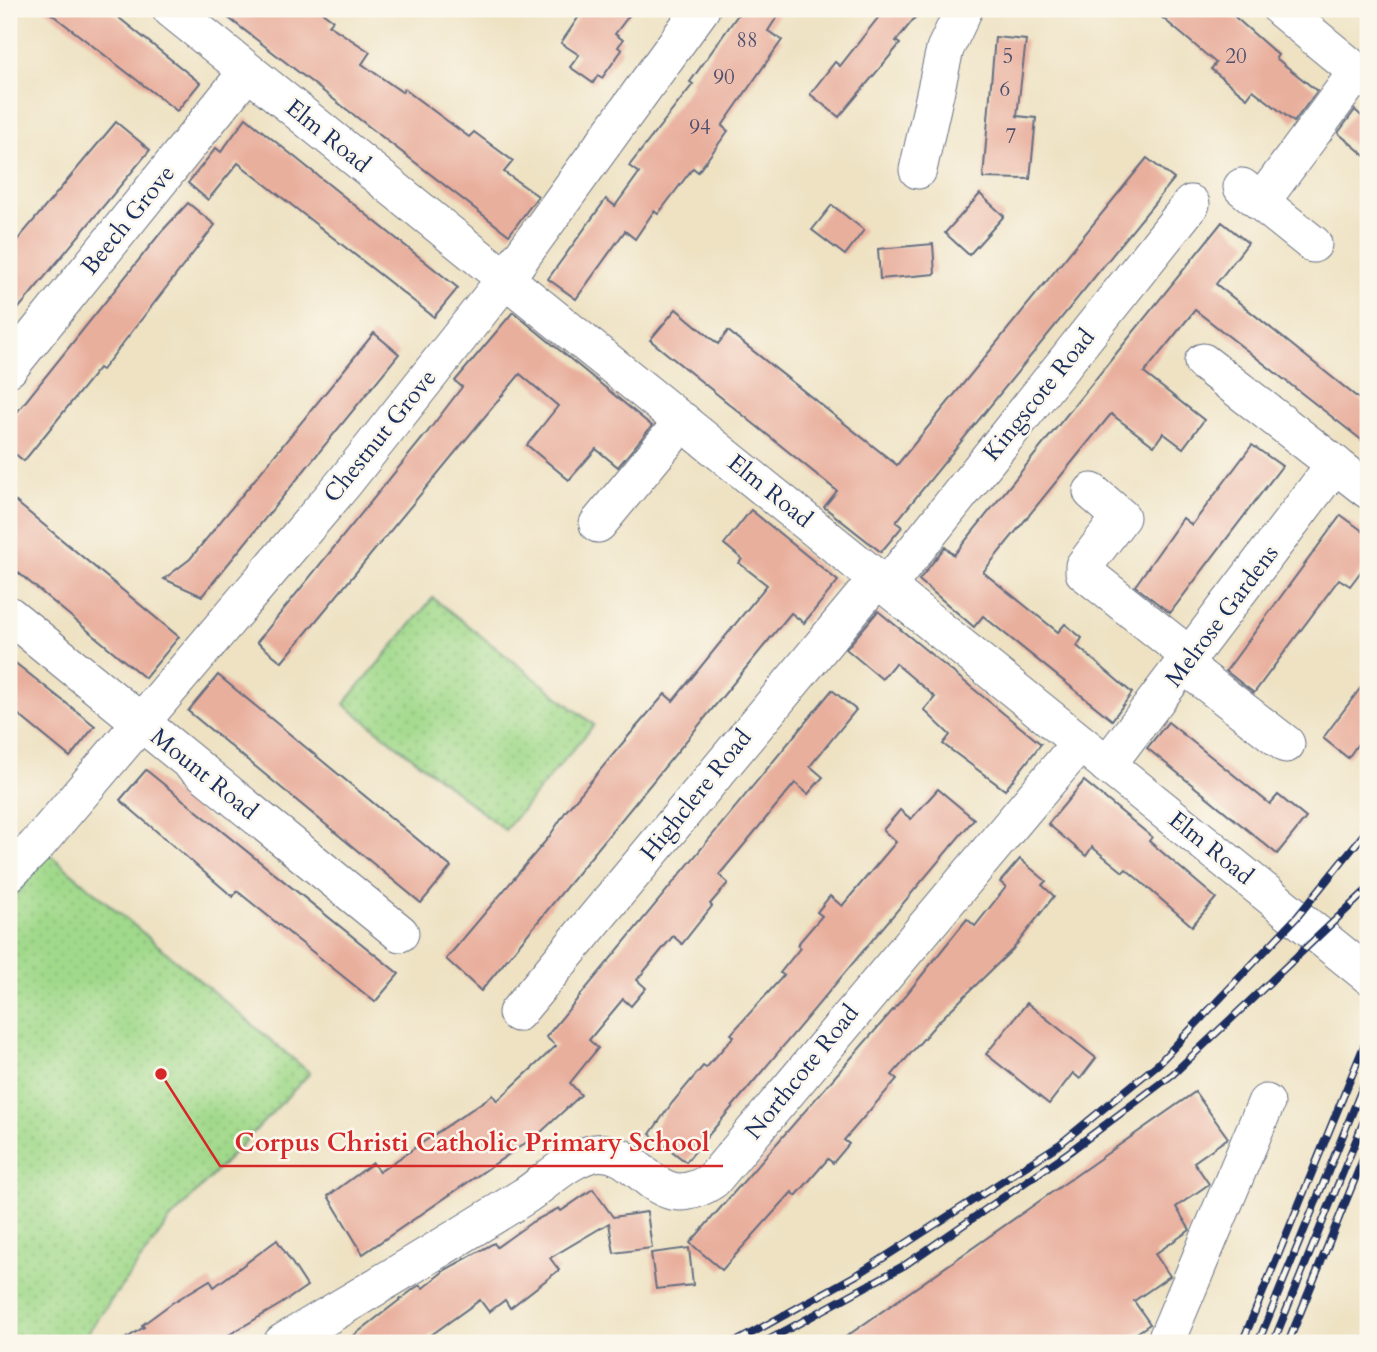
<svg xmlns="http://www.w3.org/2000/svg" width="1377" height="1352" viewBox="0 0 1377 1352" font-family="Cardo,serif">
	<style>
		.grass { fill: url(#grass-dots); stroke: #5e8474; stroke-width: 2 }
		.building { fill: #e9af9d }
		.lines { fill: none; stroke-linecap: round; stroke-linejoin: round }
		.minor-casing { stroke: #656e81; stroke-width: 39 }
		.minor { stroke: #fff; stroke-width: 37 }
		.rail-casing { stroke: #1b2f5e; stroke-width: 8 }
		.rail { stroke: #fbf7ec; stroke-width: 5; stroke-dasharray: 16; stroke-linecap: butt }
		.labels { text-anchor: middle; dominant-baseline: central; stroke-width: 5; stroke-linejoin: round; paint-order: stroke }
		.number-label { font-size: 21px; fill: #4e4f6e }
		.street-label { font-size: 24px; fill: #1b2f5e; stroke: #fbf7ec }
		.leader { fill: none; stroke: #d62828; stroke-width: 2.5 }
		.callout-dot { fill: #d62828; stroke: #fbf7ec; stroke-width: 2.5 }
		.callout-label { font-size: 26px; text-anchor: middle; font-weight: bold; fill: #d62828; stroke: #fbf7ec; stroke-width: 5; stroke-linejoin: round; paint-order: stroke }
	</style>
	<defs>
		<pattern id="grass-dots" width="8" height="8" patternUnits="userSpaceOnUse" patternTransform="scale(1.75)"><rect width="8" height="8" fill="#a1d98b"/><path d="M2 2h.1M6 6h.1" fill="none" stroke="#8abb7a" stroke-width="1.8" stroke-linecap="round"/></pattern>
	</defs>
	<rect width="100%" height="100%" fill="#fbf7ec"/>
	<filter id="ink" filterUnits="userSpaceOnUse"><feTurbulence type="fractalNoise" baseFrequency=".0143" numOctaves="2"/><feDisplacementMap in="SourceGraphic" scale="14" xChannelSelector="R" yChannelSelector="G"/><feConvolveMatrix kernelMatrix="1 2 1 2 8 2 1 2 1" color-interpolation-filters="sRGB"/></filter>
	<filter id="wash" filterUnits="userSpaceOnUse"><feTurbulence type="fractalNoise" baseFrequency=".00686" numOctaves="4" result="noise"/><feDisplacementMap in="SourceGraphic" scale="28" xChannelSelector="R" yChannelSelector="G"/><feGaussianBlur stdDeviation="1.57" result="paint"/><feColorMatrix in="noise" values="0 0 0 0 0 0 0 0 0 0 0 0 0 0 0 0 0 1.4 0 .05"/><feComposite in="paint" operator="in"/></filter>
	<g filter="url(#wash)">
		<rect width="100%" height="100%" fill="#eee2c3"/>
		<g class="grass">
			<path d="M433,598L594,725L505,830L344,704Z"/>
			<path d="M49,854L310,1073L169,1221L80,1343H9V903Z"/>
		</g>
		<g id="blocks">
			<g class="building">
				<path d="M45,9H108L200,83L177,111Z"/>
				<path d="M217,9H318L333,20L329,25L370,52L362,64L402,92L404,89L469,137L474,132L513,161L504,172L538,196L509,235Z"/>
				<path d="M584,9H634L615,34L623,40L618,47L622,50L602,78L598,75L593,83L570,67L579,55L561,43Z"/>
				<path d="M742,9H782L768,31L782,40L722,126L728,131L698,172L693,168L658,214L654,211L635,239L625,231L576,299L548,279L606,199L615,206L639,173L629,166L693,84L690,82Z"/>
				<path d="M885,9H922L896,41L900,44L839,117L810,94L835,62L840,66Z"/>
				<path d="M1152,9H1226L1278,55L1276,58L1317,91L1294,122L1253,90L1247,98L1211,69L1216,63Z"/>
				<path d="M995,37L1026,40L1017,116L1036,118L1030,179L983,178Z"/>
				<path d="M1355,110L1368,122V158L1338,133Z"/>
				<path d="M246,118L458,288L434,317L238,163L208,200L188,183L216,148L221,152Z"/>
				<path d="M116,122L150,150L9,320V250Z"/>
				<path d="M1147,158L1174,179L896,522L902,527L881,552L824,507L837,491L650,340L676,309L718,344L728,331L897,465Z"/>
				<path d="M980,194L1004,216L969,255L945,233Z"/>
				<path d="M188,203L215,225L102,370L99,368L24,461L9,449V422L162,231Z"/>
				<path d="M832,205L864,230L845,255L812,230Z"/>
				<path d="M1222,222L1248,243L1216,284L1368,406V445L1195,310L1144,373L1204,420L1183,448L1163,433L1154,446L1111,414L983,572L1058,632L1065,624L1082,638L1077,646L1132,693L1112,720L983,616L974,627L919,580L945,547L954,555Z"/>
				<path d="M933,244L935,274L880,279L878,249Z"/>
				<path d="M513,312L652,426L618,467L596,449L569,480L527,445L558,406L520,374L282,662L257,642L426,434L462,387L455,381Z"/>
				<path d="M374,333L399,354L202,596L164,579L190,559Z"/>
				<path d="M1252,445L1282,466L1170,613L1135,586L1183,518L1192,525Z"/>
				<path d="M9,496L179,637L145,678L9,565Z"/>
				<path d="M751,510L838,581L804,623L791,613L481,991L446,959L549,837L566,811L631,733L665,694L673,701L767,585L739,563L742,559L724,544Z"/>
				<path d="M1341,515L1368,535V562L1350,586L1339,579L1254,693L1226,671Z"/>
				<path d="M878,611L1041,744L1005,790L943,744L950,735L924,710L935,697L895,663L882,679L846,649Z"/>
				<path d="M9,658L95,726L70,757L9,707Z"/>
				<path d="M218,675L451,867L421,903L188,711Z"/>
				<path d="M1368,678V729L1348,758L1323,738Z"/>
				<path d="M832,690L856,710L810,766L823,777L808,794L795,783L719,875L728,883L710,904L712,906L682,944L673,936L637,980L646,988L631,1006L623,999L589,1040L598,1048L570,1083L581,1095L540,1133L363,1254L328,1196L373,1163L379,1172L493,1095L497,1101L556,1046L546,1037Z"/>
				<path d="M1168,722L1270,804L1278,795L1306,818L1277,854L1147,748Z"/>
				<path d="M146,770L399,974L375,1002L237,891L233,897L120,800Z"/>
				<path d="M1084,781L1152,837L1149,841L1216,898L1192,926L1126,869L1123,872L1092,847L1086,856L1048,824Z"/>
				<path d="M938,789L974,819L686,1162L650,1134L672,1103L703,1066L706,1068L734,1036L731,1034L784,975L780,973L800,948L797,945L822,916L817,912L830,896L842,906L896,842L883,830L900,810L911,819Z"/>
				<path d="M1020,859L1046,881L1042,885L1054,896L1013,949L937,1023L892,1075L897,1079L844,1140L849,1144L833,1163L828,1159L796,1196L792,1192L722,1270L690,1243L906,995L967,919L975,926L1006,887L1000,882Z"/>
				<path d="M1027,1003L1096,1058L1080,1079L1073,1073L1049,1104L986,1054Z"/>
				<path d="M1195,1092L1228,1138L1194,1162L1209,1184L1176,1207L1190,1230L1155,1254L1170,1276L1134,1301L1150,1324L1122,1343H837Z"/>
				<path d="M593,1189L613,1217L647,1212L652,1248L614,1253L609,1223L550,1258L559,1270L510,1308L505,1300L489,1312L480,1300L420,1343H344L415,1288L420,1285L423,1288L445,1270L494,1243L497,1247L532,1222L559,1208L561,1211Z"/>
				<path d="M277,1240L307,1286L281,1304L215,1343H119L144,1327L142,1325L172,1303L210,1280L214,1287Z"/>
				<path d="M689,1248L693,1285L656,1289L651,1253Z"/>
			</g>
		</g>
	</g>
	<g filter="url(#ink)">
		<use href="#blocks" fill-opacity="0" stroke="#656e81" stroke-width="2"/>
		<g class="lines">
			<defs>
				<g id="minor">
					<path d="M171,9L1368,975"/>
					<path d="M1281,9L1368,81"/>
					<path d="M918,170L945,49L964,9"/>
					<path d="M1242,187L1313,244"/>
					<path d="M1261,202L1357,72"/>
					<path d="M1203,362L1368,490"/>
					<path d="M9,368L247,72"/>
					<path d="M1092,492L1121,517L1084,566V572L1191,657"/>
					<path d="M598,524L683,421"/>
					<path d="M887,586L1191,204"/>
					<path d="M9,615L400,933"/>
					<path d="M1185,666L1286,744"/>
					<path d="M1107,765L1335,464"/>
					<path d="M9,873L36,846L344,483L506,278L701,9"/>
					<path d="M517,1013L878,578"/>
					<path d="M282,1343C362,1295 444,1247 523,1197C544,1184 570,1157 595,1153C642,1146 653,1220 713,1180L1079,744"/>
					<path d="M1165,1343L1266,1103"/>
				</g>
			</defs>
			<use href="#minor" class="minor-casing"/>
			<use href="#minor" class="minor"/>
			<defs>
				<g id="rail">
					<path d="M734,1343L860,1273L1060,1144L1158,1064L1297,917L1368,829"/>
					<path d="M763,1343L905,1265L1069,1152L1173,1074L1368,889"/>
					<path d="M1242,1343L1368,1036"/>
					<path d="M1258,1343L1368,1074"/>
					<path d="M1273,1343L1368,1111"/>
					<path d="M1288,1343L1368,1147"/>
				</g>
			</defs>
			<use href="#rail" class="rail-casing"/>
			<use href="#rail" class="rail"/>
		</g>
	</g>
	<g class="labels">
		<g class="number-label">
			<text x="747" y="40">88</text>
			<text x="1008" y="56">5</text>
			<text x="1236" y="56">20</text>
			<text x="724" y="77">90</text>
			<text x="1005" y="89">6</text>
			<text x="700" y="127">94</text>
			<text x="1011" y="136">7</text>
		</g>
		<g class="street-label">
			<text transform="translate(328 136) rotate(39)">Elm Road</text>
			<text transform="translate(128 220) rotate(-51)">Beech Grove</text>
			<text transform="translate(1039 395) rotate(-51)">Kingscote Road</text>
			<text transform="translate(380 436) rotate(-51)">Chestnut Grove</text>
			<text transform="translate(770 491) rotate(39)">Elm Road</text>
			<text transform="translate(1222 616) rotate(-53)">Melrose Gardens</text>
			<text transform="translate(204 774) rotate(39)">Mount Road</text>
			<text transform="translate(696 795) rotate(-51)">Highclere Road</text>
			<text transform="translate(1211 848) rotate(39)">Elm Road</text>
			<text transform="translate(802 1072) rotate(-51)">Northcote Road</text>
		</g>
	</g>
	<path class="leader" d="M161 1074L220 1166H723"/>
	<circle class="callout-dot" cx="161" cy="1074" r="7"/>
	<g class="callout-label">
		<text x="472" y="1151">Corpus Christi Catholic Primary School</text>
	</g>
	<rect width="1377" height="1352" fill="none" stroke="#fbf7ec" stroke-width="35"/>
</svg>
